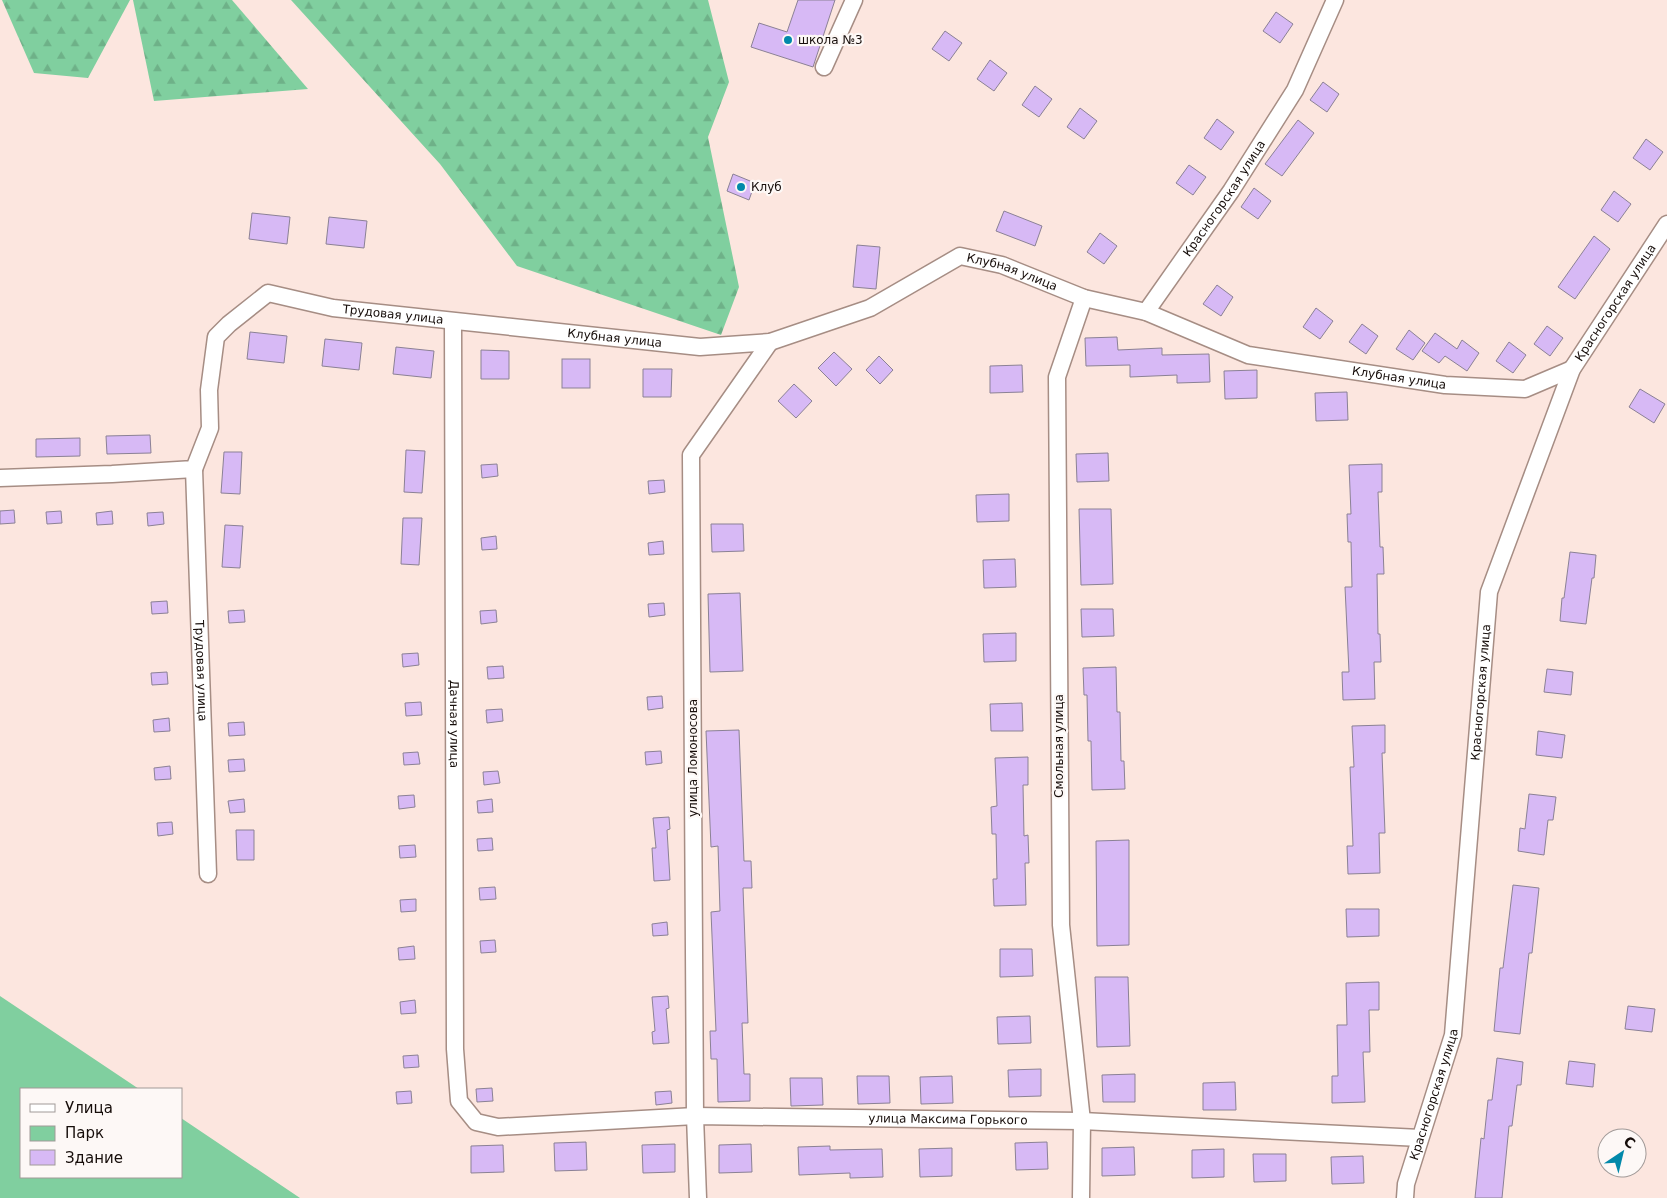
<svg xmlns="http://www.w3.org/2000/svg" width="1667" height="1198" viewBox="0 0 1667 1198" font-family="'DejaVu Sans',sans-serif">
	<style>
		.forest { fill: url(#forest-firs) }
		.green { fill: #80cf9f }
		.building { fill: #d7b9f5; stroke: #8b8195 }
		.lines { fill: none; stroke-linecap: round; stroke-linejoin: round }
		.street-casing { stroke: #a68d84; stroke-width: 19 }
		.street { stroke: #fff; stroke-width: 16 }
		.poi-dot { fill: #0289aa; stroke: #fdf8f6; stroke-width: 2 }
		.labels { text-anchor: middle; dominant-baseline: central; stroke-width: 4.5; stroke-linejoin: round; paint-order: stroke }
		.poi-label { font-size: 12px; fill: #160d0a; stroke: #fdf8f6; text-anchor: start }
		.street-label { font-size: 12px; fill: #160d0a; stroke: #fdf8f6 }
	</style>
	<defs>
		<pattern id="forest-firs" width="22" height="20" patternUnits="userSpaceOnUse" patternTransform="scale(1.25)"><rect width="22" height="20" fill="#80cf9f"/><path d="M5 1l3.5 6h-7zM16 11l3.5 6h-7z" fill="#6eb188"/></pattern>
	</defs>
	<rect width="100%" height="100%" fill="#fce6df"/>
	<g class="forest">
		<path d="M2,0H130L88,78L34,73Z"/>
		<path d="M133,0H232L308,89L154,101Z"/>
		<path d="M291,0H708L729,82L708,137L739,287L721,335L517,266L440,164Z"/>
	</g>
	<path class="green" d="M0,996L139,1089H21V1177H181V1118L300,1198H0Z"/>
	<g class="building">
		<path d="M798,0H835L813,67L751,47L759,23L787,32Z"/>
		<path d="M1276,12L1293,24L1280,43L1263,31Z"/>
		<path d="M945,31L962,43L949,61L932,49Z"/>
		<path d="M990,60L1007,73L994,91L977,79Z"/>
		<path d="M1323,82L1339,94L1327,112L1310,100Z"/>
		<path d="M1035,86L1052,99L1039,117L1022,105Z"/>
		<path d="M1080,108L1097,121L1084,139L1067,127Z"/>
		<path d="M1217,119L1234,132L1221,150L1204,138Z"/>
		<path d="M1298,120L1314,133L1282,176L1265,164Z"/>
		<path d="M1646,139L1663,152L1650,170L1633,158Z"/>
		<path d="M1189,165L1206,177L1193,195L1176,183Z"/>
		<path d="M733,174L755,183L749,200L727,191Z"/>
		<path d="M1254,188L1271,201L1258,219L1241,207Z"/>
		<path d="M1614,191L1631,204L1618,222L1601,210Z"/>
		<path d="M1004,211L1042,226L1035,246L996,231Z"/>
		<path d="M252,213L290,217L287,244L249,239Z"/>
		<path d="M329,217L367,221L364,248L326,244Z"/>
		<path d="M1100,233L1117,246L1104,264L1087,252Z"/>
		<path d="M1594,236L1610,249L1575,299L1558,287Z"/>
		<path d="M857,245L880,247L876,289L853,287Z"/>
		<path d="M1217,285L1233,297L1221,316L1203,304Z"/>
		<path d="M1316,308L1333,321L1320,339L1303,327Z"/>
		<path d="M1362,324L1378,336L1366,354L1349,342Z"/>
		<path d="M1547,326L1563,338L1550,356L1534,344Z"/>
		<path d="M1409,330L1425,343L1413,360L1396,349Z"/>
		<path d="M250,332L287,336L284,363L247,359Z"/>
		<path d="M1435,333L1457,349L1462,340L1479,353L1467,371L1445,356L1439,363L1422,351Z"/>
		<path d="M1117,337L1118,350L1162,348V355L1209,354L1210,382L1177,383V375L1130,377V365L1086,366L1085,338Z"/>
		<path d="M325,339L362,343L359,370L322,366Z"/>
		<path d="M1509,342L1526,355L1513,373L1496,361Z"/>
		<path d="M396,347L434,351L431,378L393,374Z"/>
		<path d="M481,350L509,351V379H481Z"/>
		<path d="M834,352L852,369L836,386L818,368Z"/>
		<path d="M879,356L893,370L880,384L866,370Z"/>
		<rect x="562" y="359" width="28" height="29"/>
		<path d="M1022,365L1023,392L990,393V366Z"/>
		<path d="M643,369H672L671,397H643Z"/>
		<path d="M1257,370V398L1225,399L1224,371Z"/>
		<path d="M794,384L812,401L796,418L778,401Z"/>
		<path d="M1640,389L1665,404L1654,423L1629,407Z"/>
		<path d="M1347,392L1348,420L1316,421L1315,393Z"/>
		<path d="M150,435L151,453L107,454L106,436Z"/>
		<path d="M80,438V456L36,457V439Z"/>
		<path d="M406,450L425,451L422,493L404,492Z"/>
		<path d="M224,452H242L240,494L221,493Z"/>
		<path d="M1108,453L1109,481L1077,482L1076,454Z"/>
		<path d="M497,464L498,476L482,478L481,465Z"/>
		<path d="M1382,464V492H1378L1380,547H1383L1384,574H1377L1378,634H1380L1381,662H1374L1375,699L1343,700L1342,672H1349L1345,587H1352L1351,542H1348L1347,514H1351L1349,465Z"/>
		<path d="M664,480L665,492L649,494L648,481Z"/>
		<path d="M1009,494V521L977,522L976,495Z"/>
		<path d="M1079,509H1111L1113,584L1081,585Z"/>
		<path d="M14,510L15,523L0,524V511Z"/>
		<path d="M61,511L62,523L47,524L46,512Z"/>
		<path d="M112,511L113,524L97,525L96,513Z"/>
		<path d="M163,512L164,524L148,526L147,513Z"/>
		<path d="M403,518H422L419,565L401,564Z"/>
		<path d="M711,524H743L744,551L712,552Z"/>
		<path d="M225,525L243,526L240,568L222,567Z"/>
		<path d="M496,536L497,549L482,550L481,538Z"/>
		<path d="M663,541L664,554L649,555L648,543Z"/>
		<path d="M1570,552L1596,555L1594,578H1592L1586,624L1560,621L1562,598H1564Z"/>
		<path d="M1015,559L1016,587L984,588L983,560Z"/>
		<path d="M740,593L743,671L710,672L708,594Z"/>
		<path d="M167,601L168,613L152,614L151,602Z"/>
		<path d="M664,603L665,615L649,617L648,604Z"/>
		<path d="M1081,609H1113L1114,636L1082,637Z"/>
		<path d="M244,610L245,622L229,623L228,611Z"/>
		<path d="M496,610L497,622L481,624L480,611Z"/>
		<path d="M1016,633V661L984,662L983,634Z"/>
		<path d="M418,653L419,665L403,667L402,654Z"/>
		<path d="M503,666L504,678L488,679L487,667Z"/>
		<path d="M1116,667L1117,712H1120L1121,761H1124L1125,789L1092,790L1091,741H1088L1087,695H1084L1083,668Z"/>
		<path d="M1547,669L1573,672L1571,695L1544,692Z"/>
		<path d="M167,672L168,684L152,685L151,673Z"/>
		<path d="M662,696L663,708L648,710L647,697Z"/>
		<path d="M421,702L422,715L406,716L405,703Z"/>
		<path d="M1022,703L1023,731H991L990,704Z"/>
		<path d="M502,709L503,721L487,723L486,710Z"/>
		<path d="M169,718L170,731L154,732L153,720Z"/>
		<path d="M244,722L245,735L229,736L228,723Z"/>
		<path d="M1385,725V753H1382L1385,833H1379L1380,873L1348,874L1347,846H1353L1350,767H1354L1352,726Z"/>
		<path d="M739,730L744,861H751L752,888H743L748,1023H742L744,1074H750V1101L718,1102L717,1059H711L710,1031H716L711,912L720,911L718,846L711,847L706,731Z"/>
		<path d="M1538,731L1565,735L1562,758L1536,755Z"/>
		<path d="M661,751L662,763L646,765L645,752Z"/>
		<path d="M418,752L420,764L404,765L403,753Z"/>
		<path d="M1028,757V785H1023L1024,836L1028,835L1029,863H1025L1026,905L994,906L993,879H997L996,834H992L991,807L997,806L995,758Z"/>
		<path d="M244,759L245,771L229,772L228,760Z"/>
		<path d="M170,766L171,779L155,780L154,768Z"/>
		<path d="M498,771L500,783L484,785L483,772Z"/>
		<path d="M1529,794L1556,797L1553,820H1548L1544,855L1518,851L1520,828L1525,829Z"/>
		<path d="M414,795L415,807L399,809L398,796Z"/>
		<path d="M244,799L245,812L230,813L228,801Z"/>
		<path d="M492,799L493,812L478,813L477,801Z"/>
		<path d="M669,817L670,829L667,830L670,880L654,881L652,848H656L653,818Z"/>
		<path d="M172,822L173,834L158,836L157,823Z"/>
		<path d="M236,830H254V860H237Z"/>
		<path d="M492,838L493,850L478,851L477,839Z"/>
		<path d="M1129,840V945L1097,946L1096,841Z"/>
		<path d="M415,845L416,857L400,858L399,846Z"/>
		<path d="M1513,885L1539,888L1532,953H1529L1520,1034L1494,1031L1500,968H1503Z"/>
		<path d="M495,887L496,899L480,900L479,888Z"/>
		<path d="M416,899V911L401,912L400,900Z"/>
		<path d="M1346,909H1379V936L1347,937Z"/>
		<path d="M667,922L668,935L653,936L652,924Z"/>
		<path d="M495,940L496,952L481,953L480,941Z"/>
		<path d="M414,946L415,959L399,960L398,948Z"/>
		<path d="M1000,949H1032L1033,976L1000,977Z"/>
		<path d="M1095,977H1128L1130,1046L1097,1047Z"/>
		<path d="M1379,982V1010H1369L1370,1052H1363L1365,1102L1332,1103V1076H1338L1337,1025H1347L1346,983Z"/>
		<path d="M668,996L669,1008L666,1009L669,1043L653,1044L652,1032L655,1031L652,997Z"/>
		<path d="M415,1000L416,1013L401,1014L400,1002Z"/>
		<path d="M1628,1006L1655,1009L1652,1032L1625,1029Z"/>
		<path d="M1030,1016L1031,1043L998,1044L997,1017Z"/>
		<path d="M418,1055L419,1067L404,1068L403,1056Z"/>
		<path d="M1497,1058L1523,1062L1521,1085H1517L1512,1126H1509L1502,1198H1475L1481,1138L1484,1139L1488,1100H1492Z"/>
		<path d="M1569,1061L1595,1064L1593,1087L1566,1084Z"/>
		<path d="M1041,1069V1096L1009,1097L1008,1070Z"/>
		<path d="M1135,1074V1102H1103L1102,1075Z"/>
		<path d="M857,1076H889L890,1103L858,1104Z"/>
		<path d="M952,1076L953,1103L921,1104L920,1077Z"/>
		<path d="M790,1078H822L823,1105L791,1106Z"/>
		<path d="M1235,1082L1236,1110H1203V1083Z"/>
		<path d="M492,1088L493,1101L477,1102L476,1089Z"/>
		<path d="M411,1091L412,1103L397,1104L396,1092Z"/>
		<path d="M671,1091L672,1103L656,1105L655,1092Z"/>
		<path d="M586,1142L587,1170L555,1171L554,1143Z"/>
		<path d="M1047,1142L1048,1169L1016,1170L1015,1143Z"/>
		<path d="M675,1144V1172L643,1173L642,1145Z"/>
		<path d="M751,1144L752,1172L719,1173V1145Z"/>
		<path d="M503,1145L504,1172L471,1173V1146Z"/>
		<path d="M830,1146V1150L882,1149L883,1177L850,1178V1173L799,1175L798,1147Z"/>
		<path d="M1134,1147L1135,1175L1102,1176V1148Z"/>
		<path d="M952,1148V1176L920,1177L919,1149Z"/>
		<path d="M1224,1149V1177L1192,1178V1150Z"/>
		<path d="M1253,1154H1286V1181L1254,1182Z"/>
		<path d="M1363,1156L1364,1183L1332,1184L1331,1157Z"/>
	</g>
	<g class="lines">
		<defs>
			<g id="street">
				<path d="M824,67L854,0"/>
				<path id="s1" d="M1146,312L1231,191L1295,90L1335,0"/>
				<path id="s2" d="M453,322L455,1049L459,1101L476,1122L498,1127L695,1116L1082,1121L1420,1138"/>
				<path id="s3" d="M194,469L208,874"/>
				<path id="s4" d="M0,478L112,474L194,469L210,428L209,390L216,337L229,324L268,293L333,308L700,347L770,342L870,308L960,256L1002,265L1084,298L1146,312L1248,355L1445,385L1525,389L1572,369"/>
				<path d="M698,1198L695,1116L691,455L770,342"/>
				<path d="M1081,1198L1082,1121L1061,925L1057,377L1084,298"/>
				<path id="s5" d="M1405,1198L1406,1184L1453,1035L1489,592L1572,369L1667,224"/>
			</g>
		</defs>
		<use href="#street" class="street-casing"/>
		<use href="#street" class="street"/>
	</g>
	<g class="poi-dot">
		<circle cx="788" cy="40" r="5"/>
		<circle cx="741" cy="187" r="5"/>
	</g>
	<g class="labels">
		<g class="poi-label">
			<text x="798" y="40">школа №3</text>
			<text x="751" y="187">Клуб</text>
		</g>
		<g class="street-label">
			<text stroke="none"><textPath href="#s1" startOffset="138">Красногорская улица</textPath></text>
			<text stroke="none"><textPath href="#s4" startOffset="1168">Клубная улица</textPath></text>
			<text stroke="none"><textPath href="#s5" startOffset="932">Красногорская улица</textPath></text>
			<text stroke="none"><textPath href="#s4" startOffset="525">Трудовая улица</textPath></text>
			<text stroke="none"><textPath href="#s4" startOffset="748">Клубная улица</textPath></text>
			<text stroke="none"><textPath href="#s4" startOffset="1572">Клубная улица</textPath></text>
			<text stroke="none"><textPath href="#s3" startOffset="202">Трудовая улица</textPath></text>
			<text stroke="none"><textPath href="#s5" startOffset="514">Красногорская улица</textPath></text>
			<text stroke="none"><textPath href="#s2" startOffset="402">Дачная улица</textPath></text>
			<text transform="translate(1059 746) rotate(-90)">Смольная улица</text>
			<text transform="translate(693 758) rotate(-90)">улица Ломоносова</text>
			<text stroke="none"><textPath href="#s5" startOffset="108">Красногорская улица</textPath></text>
			<text stroke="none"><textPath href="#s2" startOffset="1279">улица Максима Горького</textPath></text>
		</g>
	</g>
	<rect x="20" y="1088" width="162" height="90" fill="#fdf8f6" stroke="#a19a98"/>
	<rect x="30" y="1104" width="25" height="8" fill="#ffffff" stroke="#a19a98"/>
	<text x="65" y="1113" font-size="15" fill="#160d0a">Улица</text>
	<rect x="30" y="1126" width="25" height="15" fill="#80cf9f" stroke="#a19a98"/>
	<text x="65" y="1138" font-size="15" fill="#160d0a">Парк</text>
	<rect x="30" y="1150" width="25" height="15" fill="#d7b9f5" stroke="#a19a98"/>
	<text x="65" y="1163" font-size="15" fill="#160d0a">Здание</text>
	<g transform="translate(1622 1153) rotate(35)"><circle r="24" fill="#fdf8f6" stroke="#a19a98"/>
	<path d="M0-4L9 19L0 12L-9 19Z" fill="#0289aa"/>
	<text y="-8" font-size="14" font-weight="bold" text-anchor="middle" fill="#160d0a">С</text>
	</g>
</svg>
